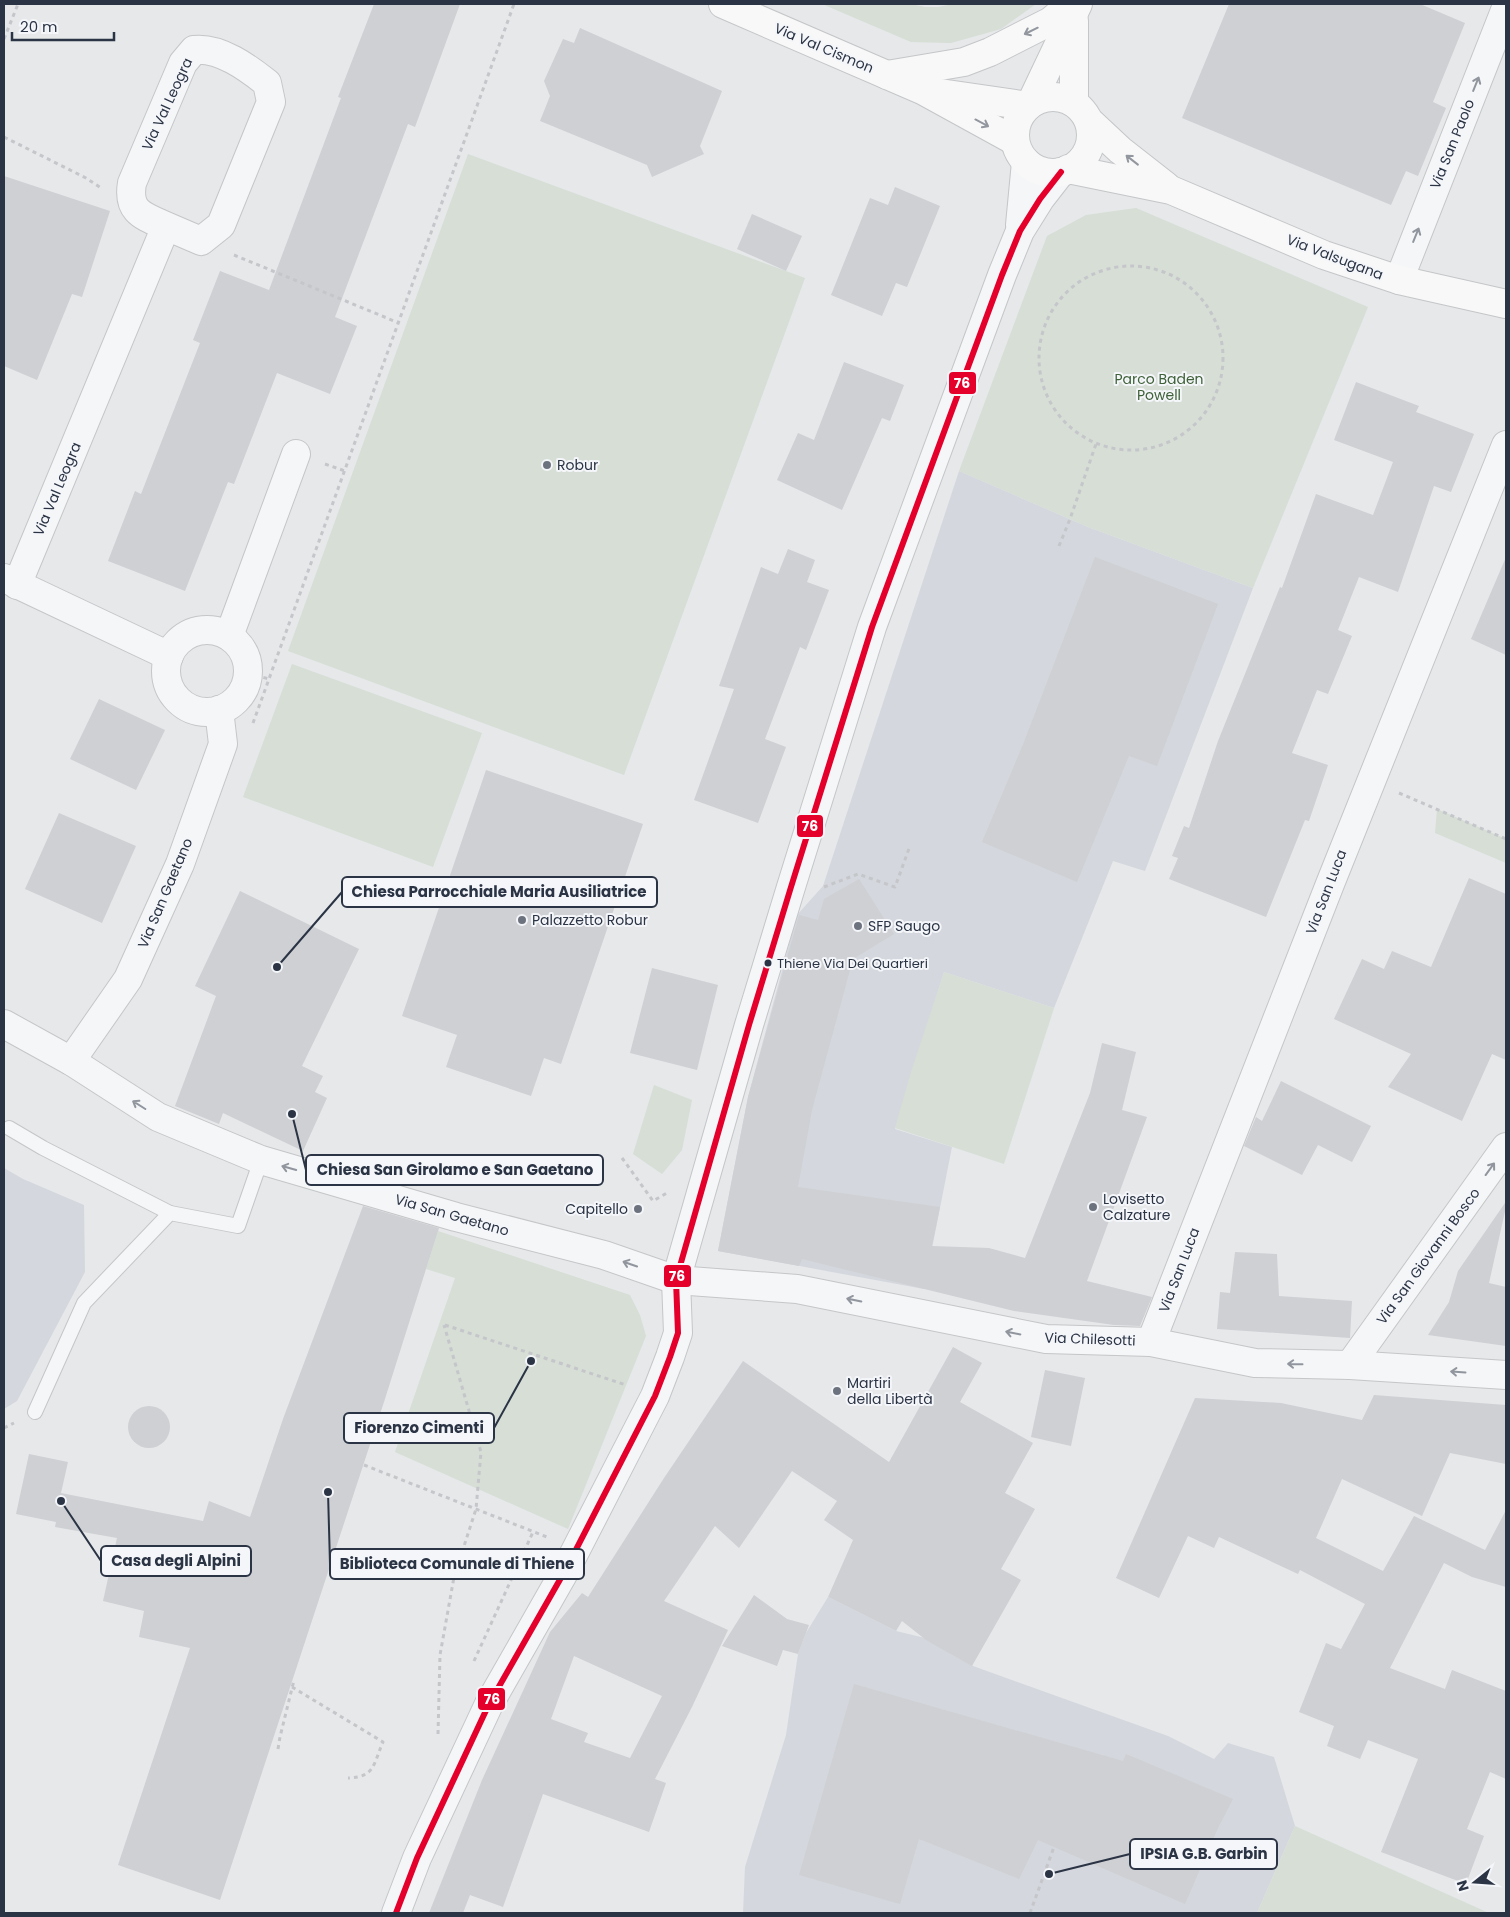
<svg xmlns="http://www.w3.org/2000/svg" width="1510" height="1917" viewBox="0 0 1510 1917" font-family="Poppins,sans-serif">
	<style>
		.built { fill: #d4d7dd }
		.green { fill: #d6ded6 }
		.building { fill: #ced0d3; fill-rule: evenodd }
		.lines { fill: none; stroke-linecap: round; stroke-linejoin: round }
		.lane-casing { stroke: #c4c6c8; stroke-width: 16 }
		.street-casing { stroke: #c4c6c8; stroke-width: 30 }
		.secondary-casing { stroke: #c4c6c8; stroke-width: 30 }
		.path { stroke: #c5c6ca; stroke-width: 3; stroke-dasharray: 4 4; stroke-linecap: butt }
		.lane { stroke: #f5f6f7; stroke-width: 14 }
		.street { stroke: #f5f6f7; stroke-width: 28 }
		.secondary { stroke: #f8f8f8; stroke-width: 28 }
		.bus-1-casing { stroke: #f4f6f9; stroke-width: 10 }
		.bus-1 { stroke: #e4002b; stroke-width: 6 }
		.oneway { stroke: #92969e }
		.oneway2 { stroke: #90959e }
		.poi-dot { fill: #6c737f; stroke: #f4f6f9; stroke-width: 2 }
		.bus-dot { fill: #2b3445; stroke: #f4f6f9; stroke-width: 2 }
		.labels { text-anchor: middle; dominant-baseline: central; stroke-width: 4; stroke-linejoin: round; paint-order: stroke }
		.bus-label { font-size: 13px; fill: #2b3445; stroke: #f4f6f9; text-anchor: start }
		.street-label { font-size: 14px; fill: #2b3445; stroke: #f4f6f9 }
		.park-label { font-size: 14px; fill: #3f6138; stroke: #f4f6f9 }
		.poi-label { font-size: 14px; fill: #2b3445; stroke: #f4f6f9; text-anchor: start }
		.leader { fill: none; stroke: #2b3445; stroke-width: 2 }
		.callout-dot { fill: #2b3445; stroke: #f4f6f9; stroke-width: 2 }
		.callout { fill: #f4f6f9; stroke: #2b3445; stroke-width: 2 }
		.callout-label { font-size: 15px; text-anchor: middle; font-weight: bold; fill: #2b3445 }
		.line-badge { stroke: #f4f6f9; stroke-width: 2 }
		.badge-label { font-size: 14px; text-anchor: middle; font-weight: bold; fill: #fff }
	</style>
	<rect width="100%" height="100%" fill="#e6e8ea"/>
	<g class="built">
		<path d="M959,471L1088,527L1253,588L1145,871L1113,861L1054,1008L944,972L895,1129L952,1147L924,1289L718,1251L748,1097L797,915L823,886Z"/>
		<path d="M4,1168L23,1179L84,1205L85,1272L17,1401L4,1409Z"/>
		<path d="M828,1597L896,1631L925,1638L973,1666L1168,1736L1214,1759L1228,1743L1274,1757L1295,1826L1257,1913H743L745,1867L786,1735L798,1654L806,1633Z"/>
	</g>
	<g class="green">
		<path d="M822,4H911L925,7H938L953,4H1036L1001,29L951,43L911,42Z"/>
		<path d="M468,154L805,278L624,775L288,651Z"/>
		<path d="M1136,208L1368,307L1253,588L1088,527L959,471L1047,236L1086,215Z"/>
		<path d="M292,664L482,733L433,867L243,797Z"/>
		<path d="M1437,809L1506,839V863L1435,833Z"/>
		<path d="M944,972L1054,1008L1004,1164L895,1128L910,1075Z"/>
		<path d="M654,1085L692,1100L682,1150L662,1174L633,1154Z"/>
		<path d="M438,1231L630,1295L640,1315L646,1336L568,1529L395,1452L455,1278L426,1269Z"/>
		<path d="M1295,1826L1489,1913H1257Z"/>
	</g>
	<g class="building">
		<path d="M374,4H460L415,127L408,124L335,317L357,326L330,394L277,373L234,484L228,482L185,591L108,561L135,491L141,494L200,343L193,340L220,271L269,290L341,98L338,97Z"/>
		<path d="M1229,4H1420L1465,23L1433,102L1446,108L1418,176L1406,171L1391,205L1182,118Z"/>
		<path d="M580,28L722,91L700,146L704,154L652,177L647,165L540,121L550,96L544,81L563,39L574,43Z"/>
		<path d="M4,176L110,211L82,297L72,294L37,380L4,366Z"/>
		<path d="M895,187L940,206L907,287L896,283L882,316L831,295L870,198L888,205Z"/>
		<path d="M752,214L802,236L786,271L737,249Z"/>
		<path d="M844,362L904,385L890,421L882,418L842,510L777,480L798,433L814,440Z"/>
		<path d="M1356,382L1419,406L1416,412L1474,434L1451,492L1434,486L1398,592L1359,577L1338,630L1352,636L1328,694L1317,690L1292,753L1328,765L1309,821L1305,820L1266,917L1169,879L1178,858L1172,856L1184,826L1189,828L1218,741L1280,587L1282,588L1316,494L1373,515L1393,462L1334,440Z"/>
		<path d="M788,549L815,560L807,582L829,590L806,650L800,647L765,739L786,747L758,823L694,800L734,689L719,686L761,567L778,574Z"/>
		<path d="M1095,557L1218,604L1157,766L1129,756L1077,882L982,842L1024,742Z"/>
		<path d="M1506,557V655L1471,639Z"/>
		<path d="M99,699L165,730L136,790L70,759Z"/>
		<path d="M486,770L643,824L561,1064L544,1058L531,1096L446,1067L457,1035L402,1016Z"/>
		<path d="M59,813L136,846L102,923L25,889Z"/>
		<path d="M1469,878L1506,894V1060L1492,1054L1462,1121L1388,1087L1411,1054L1334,1019L1362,959L1384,969L1392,951L1431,967Z"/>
		<path d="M859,879L894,934L853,959L812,1110L798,1187L940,1207L932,1246L989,1248L1025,1258L1090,1093L1102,1043L1136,1052L1122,1110L1147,1117L1087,1281L1152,1297L1140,1326L1114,1325L1014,1311L802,1259L799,1266L718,1251L748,1097L799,915L818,920L824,899Z"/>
		<path d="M240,891L359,949L302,1066L323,1076L315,1092L327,1098L303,1151L223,1113L219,1124L175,1106L216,996L195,986Z"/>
		<path d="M652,968L718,985L697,1070L630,1053Z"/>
		<path d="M1281,1081L1371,1126L1352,1162L1318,1145L1302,1175L1244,1146L1256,1117L1262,1121Z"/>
		<path d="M1505,1203L1506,1207L1489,1283L1506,1287V1346L1428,1335L1449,1302L1458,1271Z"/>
		<path d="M363,1206L439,1228L384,1402L220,1900L118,1865L190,1648L139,1637L144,1611L103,1601L117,1538L55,1527L56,1522L16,1514L29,1454L68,1462L61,1493L203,1521L209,1501L250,1517L283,1419Z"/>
		<path d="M1235,1252L1277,1254L1279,1296L1352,1301L1350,1338L1217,1329L1220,1292L1230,1293Z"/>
		<path d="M953,1347L982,1363L960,1402L1033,1443L1005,1493L1035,1509L1001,1569L1021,1580L972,1666L926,1640L902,1621L896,1631L828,1597L853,1540L824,1520L837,1501L792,1471L739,1548L715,1526L664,1601L728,1630L692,1707L655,1779L666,1783L649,1832L543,1794L503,1907L470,1895L463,1913H429L482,1780L550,1632L582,1593L588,1597L664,1478L743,1361L889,1462ZM574,1656L662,1696L630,1758L584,1742L588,1733L551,1719Z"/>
		<path d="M1045,1370L1085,1378L1071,1446L1031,1437Z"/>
		<path d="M1374,1395L1506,1405V1464L1450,1453L1422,1516L1342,1479L1316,1538L1383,1571L1414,1516L1485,1550L1506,1510V1587L1472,1577L1444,1563L1390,1668L1445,1689L1452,1670L1506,1691V1779L1490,1772L1467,1829L1484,1836L1466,1884L1381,1852L1418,1759L1368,1740L1360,1759L1327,1746L1334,1726L1299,1712L1326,1643L1341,1649L1365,1604L1300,1570L1298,1574L1219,1537L1214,1548L1188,1536L1159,1598L1116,1578L1195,1398L1281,1403L1362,1420Z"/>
		<circle cx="149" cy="1427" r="21"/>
		<path d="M754,1595L787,1619L809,1625L798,1654L783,1650L777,1666L722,1646Z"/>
		<path d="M854,1684L1123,1761L1126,1754L1233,1799L1218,1828L1185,1904L1038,1840L1019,1879L919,1839L900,1904L799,1875Z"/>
	</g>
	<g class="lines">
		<defs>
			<g id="lane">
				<path d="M9,1128L43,1148L170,1213"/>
				<path d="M35,1412L84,1303L170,1213L238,1226L261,1160"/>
			</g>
			<g id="street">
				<path d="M1020,225L1026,162"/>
				<path d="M1399,280L1506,8"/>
				<path d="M4,578L169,656"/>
				<path d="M17,585L166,226L201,241L221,225L271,102L267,83C248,68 220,47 194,50L183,63L132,183C127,212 143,216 166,226"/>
				<circle cx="207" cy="671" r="41"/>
				<path d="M229,636L296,454"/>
				<path d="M4,1024L71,1061L158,1117L261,1160L456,1217L604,1255L676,1280L797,1289L1046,1339L1151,1342L1255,1363L1350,1365L1506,1375"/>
				<path d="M71,1061L128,979L180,864L223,744L219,710"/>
				<path d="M1151,1342L1330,884L1506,445"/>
				<path d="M1350,1365L1506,1147"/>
				<path d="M396,1913L417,1858L489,1704L566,1569L655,1396L670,1357L678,1333L676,1280L749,1025L791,887L872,627L1002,275L1020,231L1040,199L1061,172"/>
			</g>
			<g id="secondary">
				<path d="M723,4L924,91L1015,141"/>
				<path d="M1074,21V103"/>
				<path d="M887,75L964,62L990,52L1051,21L1071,4"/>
				<path d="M940,93L1028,106"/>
				<circle cx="1053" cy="135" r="38"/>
				<path d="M1031,103L1078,4"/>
				<path d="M1089,121L1120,150L1166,186"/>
				<path d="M1068,169L1171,190L1324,255L1399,280L1506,304"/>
			</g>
		</defs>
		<use href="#lane" class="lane-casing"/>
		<use href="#street" class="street-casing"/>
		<use href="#secondary" class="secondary-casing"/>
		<g class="path">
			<path d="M4,39L18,4"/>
			<path d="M4,137L86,178L101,188"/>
			<path d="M234,255L399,323"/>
			<circle cx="1131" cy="358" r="92"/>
			<path d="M325,464L345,471"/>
			<path d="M1059,546L1070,519L1096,444"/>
			<path d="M248,673L269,679"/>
			<path d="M253,723L514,4"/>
			<path d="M1399,793L1506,839"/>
			<path d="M824,887L858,874L895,887L910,846"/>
			<path d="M622,1158L653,1201L667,1193"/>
			<path d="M445,1325L626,1385"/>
			<path d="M4,1428L14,1423"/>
			<path d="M364,1465L547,1537"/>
			<path d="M474,1661L533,1532"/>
			<path d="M292,1687L383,1742C373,1765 375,1777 348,1778"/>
			<path d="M438,1734L440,1655L454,1577L476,1509L481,1452L444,1325"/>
			<path d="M278,1749L280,1737L294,1680"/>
			<path d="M1030,1913L1054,1847"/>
		</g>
		<use href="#lane" class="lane"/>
		<use href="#street" class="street"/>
		<use href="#secondary" class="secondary"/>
		<defs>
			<path id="bus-1" d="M396,1913L417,1858L489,1704L566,1569L655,1396L670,1357L678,1333L676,1280L749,1025L791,887L872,627L1002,275L1020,231L1040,199L1061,172"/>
		</defs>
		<use href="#bus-1" class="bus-1-casing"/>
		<use href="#bus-1" class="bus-1"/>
	</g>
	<defs><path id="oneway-shaft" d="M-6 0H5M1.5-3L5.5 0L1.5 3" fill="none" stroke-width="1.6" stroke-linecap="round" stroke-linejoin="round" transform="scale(1.25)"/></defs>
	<g class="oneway">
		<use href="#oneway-shaft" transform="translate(1031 31) rotate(154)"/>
		<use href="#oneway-shaft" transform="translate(982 123) rotate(28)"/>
		<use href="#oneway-shaft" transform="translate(1132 160) rotate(-142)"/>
	</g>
	<g class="oneway2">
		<use href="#oneway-shaft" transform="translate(1476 84) rotate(-68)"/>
		<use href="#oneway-shaft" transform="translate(1416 235) rotate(-68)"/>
		<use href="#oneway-shaft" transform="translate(139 1105) rotate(-148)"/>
		<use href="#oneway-shaft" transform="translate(289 1168) rotate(-164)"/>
		<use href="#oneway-shaft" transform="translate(1490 1169) rotate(-54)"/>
		<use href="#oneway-shaft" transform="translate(630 1264) rotate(-161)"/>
		<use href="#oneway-shaft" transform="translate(854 1300) rotate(-168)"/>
		<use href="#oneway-shaft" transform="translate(1013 1333) rotate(-169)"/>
		<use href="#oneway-shaft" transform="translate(1295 1364) rotate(-179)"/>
		<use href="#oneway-shaft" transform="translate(1458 1372) rotate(-176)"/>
	</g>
	<g class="poi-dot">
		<circle cx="547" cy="465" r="5"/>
		<circle cx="522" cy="920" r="5"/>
		<circle cx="858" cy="926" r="5"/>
		<circle cx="1093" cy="1207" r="5"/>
		<circle cx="638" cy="1209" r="5"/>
		<circle cx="837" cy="1391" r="5"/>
	</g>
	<circle class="bus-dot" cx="768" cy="963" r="4.5"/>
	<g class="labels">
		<g class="bus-label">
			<text x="777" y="963">Thiene Via Dei Quartieri</text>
		</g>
		<g class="street-label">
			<text transform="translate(824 48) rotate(23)">Via Val Cismon</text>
			<text transform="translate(167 104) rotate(-65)">Via Val Leogra</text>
			<text transform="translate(1452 144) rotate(-68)">Via San Paolo</text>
			<text transform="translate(1335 257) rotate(21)">Via Valsugana</text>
			<text transform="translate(57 489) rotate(-67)">Via Val Leogra</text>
			<text transform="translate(1326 892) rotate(-69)">Via San Luca</text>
			<text transform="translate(165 893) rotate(-67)">Via San Gaetano</text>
			<text transform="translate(452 1215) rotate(16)">Via San Gaetano</text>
			<text transform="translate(1428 1256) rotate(-54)">Via San Giovanni Bosco</text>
			<text transform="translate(1179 1270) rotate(-69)">Via San Luca</text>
			<text transform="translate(1090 1339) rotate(2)">Via Chilesotti</text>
		</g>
		<g class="park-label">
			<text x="1159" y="379">Parco Baden<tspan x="1159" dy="16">Powell</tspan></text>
		</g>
		<g class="poi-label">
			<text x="557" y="465">Robur</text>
			<text x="532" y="920">Palazzetto Robur</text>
			<text x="868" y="926">SFP Saugo</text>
			<text x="1103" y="1199">Lovisetto<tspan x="1103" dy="16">Calzature</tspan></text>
			<text x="628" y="1209" text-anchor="end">Capitello</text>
			<text x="847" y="1383">Martiri<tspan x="847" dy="16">della Libertà</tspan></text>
		</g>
	</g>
	<path class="leader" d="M277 967L342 892M292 1114L306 1170M531 1361L494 1428M61 1501L101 1561M328 1492L330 1564M1049 1874L1130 1854"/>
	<g class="callout-dot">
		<circle cx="277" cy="967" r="5"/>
		<circle cx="292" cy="1114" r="5"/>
		<circle cx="531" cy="1361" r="5"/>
		<circle cx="61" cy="1501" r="5"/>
		<circle cx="328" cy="1492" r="5"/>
		<circle cx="1049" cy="1874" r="5"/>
	</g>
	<g class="callout">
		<rect x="342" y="877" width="315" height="30" rx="5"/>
		<rect x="306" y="1155" width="297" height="30" rx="5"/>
		<rect x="344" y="1413" width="150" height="30" rx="5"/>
		<rect x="101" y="1546" width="150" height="30" rx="5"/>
		<rect x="330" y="1549" width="254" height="30" rx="5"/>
		<rect x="1130" y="1839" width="147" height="30" rx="5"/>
	</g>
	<g class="callout-label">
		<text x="499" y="897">Chiesa Parrocchiale Maria Ausiliatrice</text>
		<text x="455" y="1175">Chiesa San Girolamo e San Gaetano</text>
		<text x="419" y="1433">Fiorenzo Cimenti</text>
		<text x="176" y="1566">Casa degli Alpini</text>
		<text x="457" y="1569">Biblioteca Comunale di Thiene</text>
		<text x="1204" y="1859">IPSIA G.B. Garbin</text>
	</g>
	<g class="line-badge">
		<rect x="948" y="371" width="29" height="24" rx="5" fill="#e4002b"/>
		<rect x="796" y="814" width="28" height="24" rx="5" fill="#e4002b"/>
		<rect x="663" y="1264" width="29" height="24" rx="5" fill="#e4002b"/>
		<rect x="477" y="1687" width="29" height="24" rx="5" fill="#e4002b"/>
	</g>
	<g class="badge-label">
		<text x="962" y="388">76</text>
		<text x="810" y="831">76</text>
		<text x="677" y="1281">76</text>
		<text x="492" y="1704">76</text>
	</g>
	<rect width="1510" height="1917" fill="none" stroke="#2b3445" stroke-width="10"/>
	<g transform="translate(1475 1882) rotate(253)" stroke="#f4f6f9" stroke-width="4" paint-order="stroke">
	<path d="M0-4L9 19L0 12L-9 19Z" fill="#2b3445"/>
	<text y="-8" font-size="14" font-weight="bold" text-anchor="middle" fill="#2b3445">N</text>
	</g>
	<path d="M12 32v8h102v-8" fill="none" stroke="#2b3445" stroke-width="2.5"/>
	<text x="20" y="32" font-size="15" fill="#2b3445" stroke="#f4f6f9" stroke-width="4" paint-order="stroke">20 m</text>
</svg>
